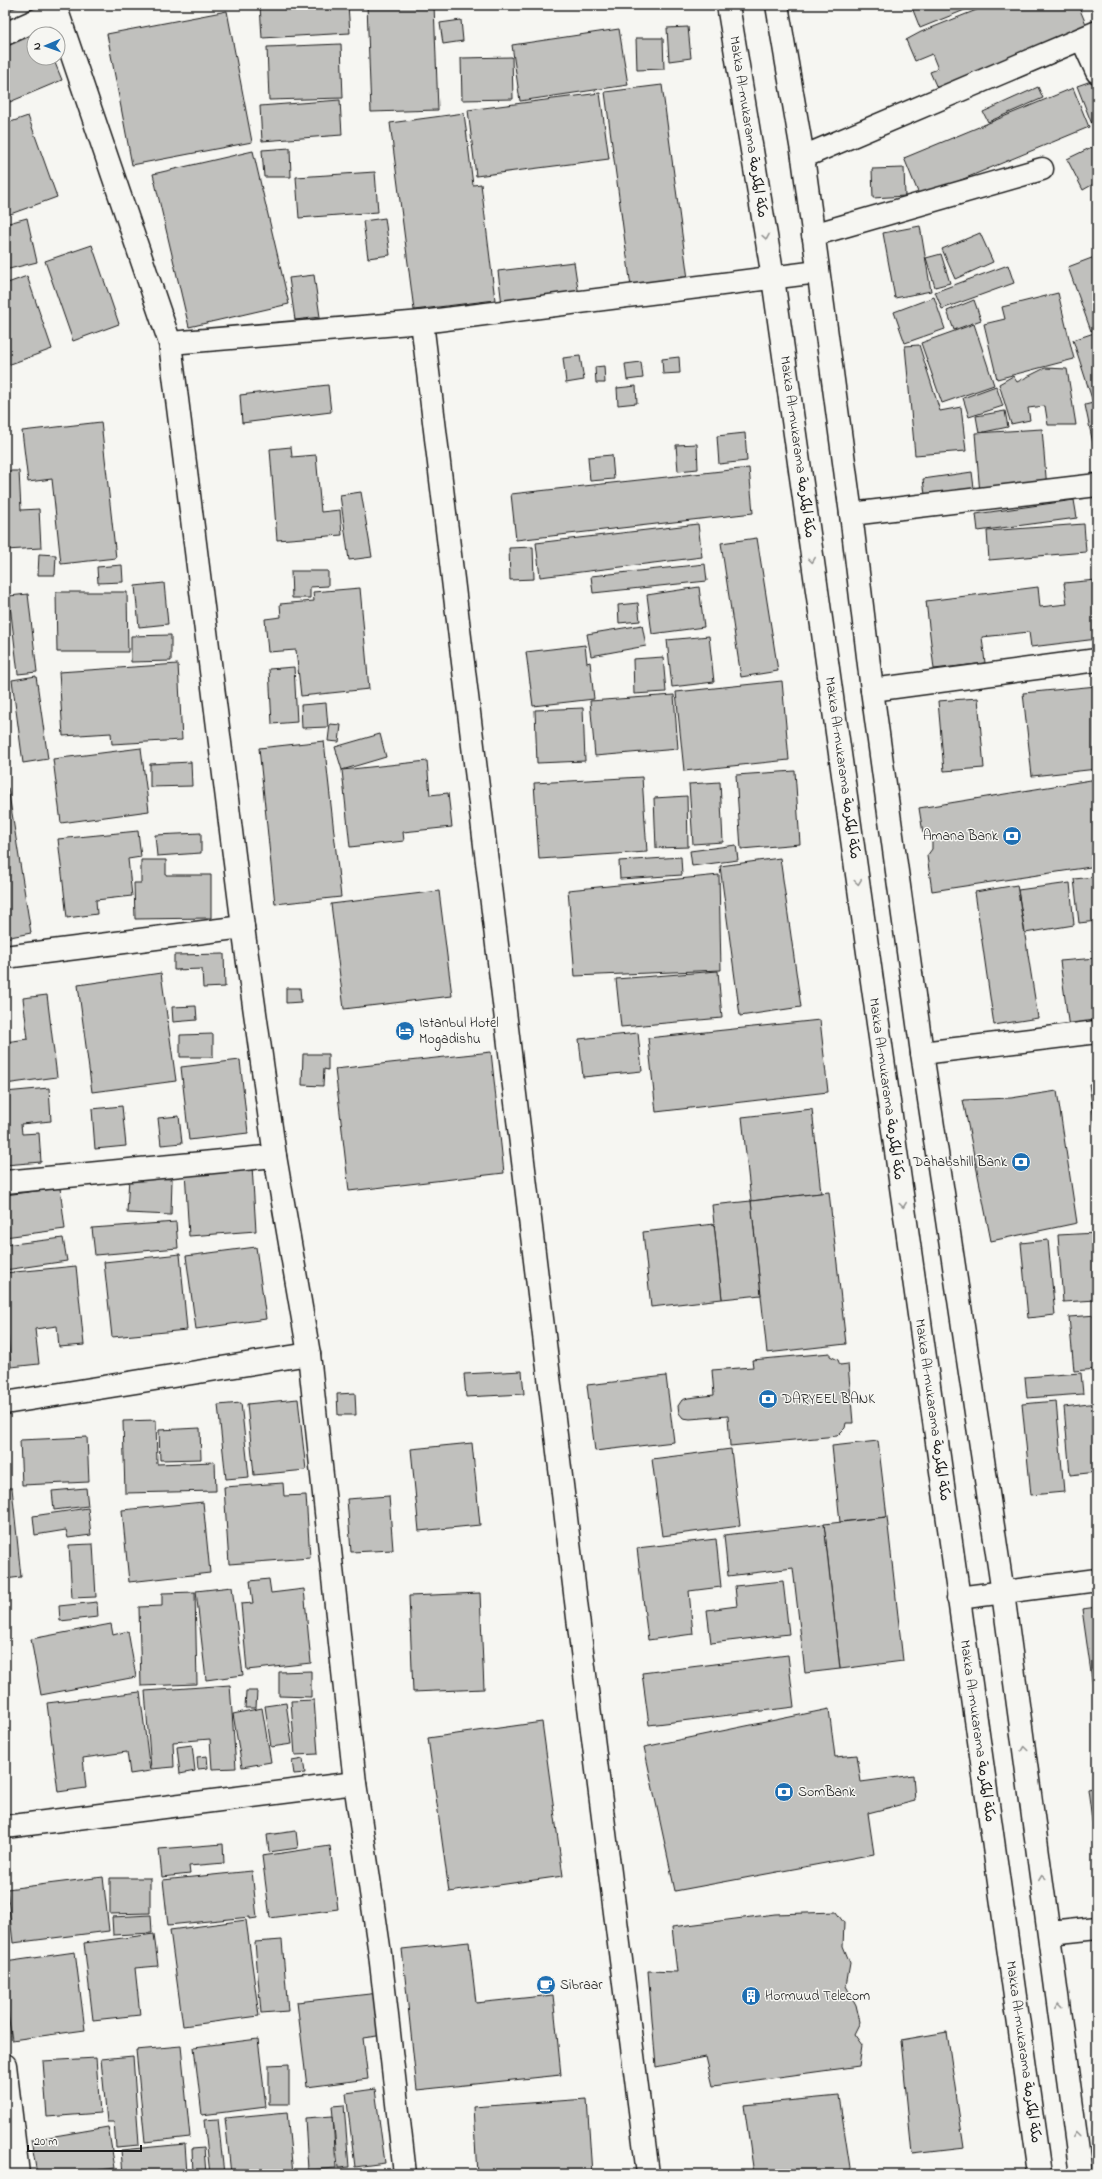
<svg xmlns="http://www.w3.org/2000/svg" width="1102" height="2179" viewBox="0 0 1102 2179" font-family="'Indie Flower','Playpen Sans Arabic',sans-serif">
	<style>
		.building { fill: #c0c0bd; stroke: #1c1c1c }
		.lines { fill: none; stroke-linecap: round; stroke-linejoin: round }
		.minor-casing { stroke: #1c1c1c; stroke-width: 25 }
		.highway-casing { stroke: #1c1c1c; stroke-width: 25 }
		.minor { stroke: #f6f6f2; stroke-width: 22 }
		.highway { stroke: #f6f6f2; stroke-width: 22 }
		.oneway { stroke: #949492 }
		.labels { text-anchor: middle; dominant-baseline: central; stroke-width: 3; stroke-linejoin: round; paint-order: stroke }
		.street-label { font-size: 14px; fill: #1c1c1c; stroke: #f6f6f2 }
		.poi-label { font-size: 14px; fill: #1c1c1c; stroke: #f6f6f2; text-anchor: start }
	</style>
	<rect width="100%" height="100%" fill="#f6f6f2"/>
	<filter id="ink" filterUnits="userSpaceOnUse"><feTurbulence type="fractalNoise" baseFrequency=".025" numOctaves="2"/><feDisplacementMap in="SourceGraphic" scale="8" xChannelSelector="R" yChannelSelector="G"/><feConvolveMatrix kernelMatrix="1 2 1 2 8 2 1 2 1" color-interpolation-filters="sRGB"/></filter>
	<g filter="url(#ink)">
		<g class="building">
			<path d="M7,5H22L9,10Z"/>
			<path d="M260,5H348L350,33L262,38Z"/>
			<path d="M367,5H434L438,110L371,112Z"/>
			<path d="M911,5H977L920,28Z"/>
			<path d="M989,5H1078L1091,36L941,97L930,72L938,69L932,54L915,61L906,40L921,32Z"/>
			<path d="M227,11L252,142L132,165L107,34Z"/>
			<path d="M461,20L463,41L443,44L440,23Z"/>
			<path d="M688,27L691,58L669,61L667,28Z"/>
			<path d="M619,29L628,85L520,101L512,45Z"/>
			<path d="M41,30L43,34H34V58H53L62,80L5,104V46Z"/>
			<path d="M636,38H663L664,69L637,70Z"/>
			<path d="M341,44L343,98L269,100L267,47Z"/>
			<path d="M512,57L513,99L462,100L461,58Z"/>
			<path d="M1097,79V137L1077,86Z"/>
			<path d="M662,85L688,279L631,287L605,92Z"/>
			<path d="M1038,87L1043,98L988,122L983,112Z"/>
			<path d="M1073,88L1089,127L920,197L904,158Z"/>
			<path d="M600,93L609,159L476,176L468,110Z"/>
			<path d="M340,100L342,135L262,141L260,106Z"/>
			<path d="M464,113L473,185L481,184L495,300L414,310L390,123Z"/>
			<path d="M28,116L57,197L5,216V124Z"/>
			<path d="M1096,145L1097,182L1083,190L1067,159Z"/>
			<path d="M290,148L291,177H264L262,150Z"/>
			<path d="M253,151L289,304L189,327L153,174Z"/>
			<path d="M904,168L905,196L873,198L872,169Z"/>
			<path d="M375,172L378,212L299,218L296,177Z"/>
			<path d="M27,218L37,262L5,270V224Z"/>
			<path d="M385,218L390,255L368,258L363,221Z"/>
			<path d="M920,226L931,291L895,298L883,233Z"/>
			<path d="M980,233L993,262L955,279L942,249Z"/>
			<path d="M92,245L119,324L73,341L45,261Z"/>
			<path d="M941,254L950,283L935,287L926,258Z"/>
			<path d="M1097,256V329L1091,331L1068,267Z"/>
			<path d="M574,262L579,296L502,305L498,271Z"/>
			<path d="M1008,265L1014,283L942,309L935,292Z"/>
			<path d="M314,275L320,317L295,320L289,278Z"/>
			<path d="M27,276L52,349L5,366V284Z"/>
			<path d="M1058,293L1074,359L997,379L984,324L1005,319L1002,307Z"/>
			<path d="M934,297L945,329L905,343L894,312Z"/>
			<path d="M974,300L981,320L954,330L947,311Z"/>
			<path d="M974,324L994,385L942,403L921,343Z"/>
			<path d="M1097,332V400L1093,402L1073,340Z"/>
			<path d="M919,345L940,411L961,407L966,451L915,455L905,346Z"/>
			<path d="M580,356L584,380L566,383L563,358Z"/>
			<path d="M679,357L680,373L663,374L662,359Z"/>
			<path d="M641,362L643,378L627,380L625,364Z"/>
			<path d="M604,366L605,383H596L595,367Z"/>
			<path d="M1045,368L1067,369L1076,425H1048L1045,406L1028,408L1030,420L1011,424L999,384L1013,376L1017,382Z"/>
			<path d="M328,385L331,412L242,423L240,395Z"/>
			<path d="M636,386L637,403L618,405L617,388Z"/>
			<path d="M996,386L1003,406L969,417L963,398Z"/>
			<path d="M1097,402V463L1085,405Z"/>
			<path d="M1005,411L1008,427L979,433L976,416Z"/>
			<path d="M101,422L116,558L61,564L52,479L28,482L22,431Z"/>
			<path d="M1042,429L1047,489L980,494L975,433Z"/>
			<path d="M745,433L747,461L719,464L717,436Z"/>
			<path d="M697,444L698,469L678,471L676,445Z"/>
			<path d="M291,447L292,457L316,455L321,512L340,510L342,535L277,540L270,449Z"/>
			<path d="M612,455L614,479L590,481L588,457Z"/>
			<path d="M749,468L753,513L516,540L511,494Z"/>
			<path d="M5,471H19L21,510L39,509L41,548L5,550Z"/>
			<path d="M972,472L975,496L926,502L923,479Z"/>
			<path d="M361,492L372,557L349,560L340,495Z"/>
			<path d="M1074,500L1077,518L978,531L976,514Z"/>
			<path d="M698,524L702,557L540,577L536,543Z"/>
			<path d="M1084,524L1086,552L989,560L987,531Z"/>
			<path d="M757,538L778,671L741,677L721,543Z"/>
			<path d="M533,547L534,579L510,580L509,548Z"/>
			<path d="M39,554L56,555L55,575H38Z"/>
			<path d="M705,564L707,581L593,593L591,576Z"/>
			<path d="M122,565L123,582L98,583L97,567Z"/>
			<path d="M291,571H328V586L310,587V598H292Z"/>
			<path d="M1096,580L1097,639L1031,647L1029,632L982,637L985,663L934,669L926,601L1038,587L1040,607L1067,604L1064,583Z"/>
			<path d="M164,583L168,624L139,627L135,586Z"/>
			<path d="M699,587L704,627L652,634L647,595Z"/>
			<path d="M360,588L369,689L301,696L296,650L268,652L265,619L281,617L280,604L314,601L313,592Z"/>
			<path d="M56,592H127L128,652H57Z"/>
			<path d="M28,594L37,672L18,674L9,596Z"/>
			<path d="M638,603L640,621L619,623L618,605Z"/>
			<path d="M642,625L646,646L591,656L587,634Z"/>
			<path d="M171,635V661L131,662V636Z"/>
			<path d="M709,636L714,682L672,687L667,640Z"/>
			<path d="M585,645L587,663L590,662L594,699L533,706L526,652Z"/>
			<path d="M663,657L666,692L634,694L633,659Z"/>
			<path d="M178,664L182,740L112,744L111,733L63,736L59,672Z"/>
			<path d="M294,667L297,722L272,724L269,669Z"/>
			<path d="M36,676L48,759L23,763L12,680Z"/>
			<path d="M782,681L789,760L684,771L676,692Z"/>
			<path d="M1097,686V769L1032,776L1023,693Z"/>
			<path d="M674,695L678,749L595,756L590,701Z"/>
			<path d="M978,698L984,768L944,771L938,701Z"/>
			<path d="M326,703L328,727L302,728L301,705Z"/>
			<path d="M583,708L585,761L537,763L535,710Z"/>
			<path d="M330,724L341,725L339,742L328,741Z"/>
			<path d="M380,734L386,757L342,770L335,747Z"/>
			<path d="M324,741L341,897L275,904L259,748Z"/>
			<path d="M141,748L149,811L61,823L53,759Z"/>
			<path d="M427,761L430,795L448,793L452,827L403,832L404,841L350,847L342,770Z"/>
			<path d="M191,762L192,786L150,787V764Z"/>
			<path d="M795,771L800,844L741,849L736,775Z"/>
			<path d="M642,777L647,852L539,859L534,783Z"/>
			<path d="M1097,779V866L932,891L927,856L932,849V839L923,833L919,808Z"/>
			<path d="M720,782L723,842L693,844L689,784Z"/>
			<path d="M5,788H8L31,933L5,938Z"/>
			<path d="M687,796L688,847L656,848L654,798Z"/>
			<path d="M138,831L141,857L128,859L132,896L96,900L97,914L67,918L58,839Z"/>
			<path d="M201,833V853L157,856L155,835Z"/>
			<path d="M736,845L738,860L692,866L690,851Z"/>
			<path d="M681,857L682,875L620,879L619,861Z"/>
			<path d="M780,858L801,1007L740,1016L720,866Z"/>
			<path d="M141,860H166V875H211V918L135,919L134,883H141Z"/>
			<path d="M719,875L721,970L575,976L568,890Z"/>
			<path d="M1094,877L1097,885V921L1079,923L1074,879Z"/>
			<path d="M1070,883L1074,925L1025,933L1018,890Z"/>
			<path d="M1017,885L1038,1018L994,1025L975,892Z"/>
			<path d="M439,891L452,996L344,1009L331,904Z"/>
			<path d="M224,954L225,987L203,988L202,969L174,970V955Z"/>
			<path d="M1097,958V1032L1070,1036L1060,961Z"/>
			<path d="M718,971L722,1018L621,1027L616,979Z"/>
			<path d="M161,973L176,1081L92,1092L78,985Z"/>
			<path d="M286,988H300L301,1002L286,1003Z"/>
			<path d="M47,995L57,1077L5,1084V1042L28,1039L23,998Z"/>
			<path d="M196,1006L197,1020L173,1022L172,1007Z"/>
			<path d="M820,1020L828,1092L656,1112L648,1038Z"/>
			<path d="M638,1033L642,1071L583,1077L579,1039Z"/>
			<path d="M213,1034V1057H180V1035Z"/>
			<path d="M491,1052L504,1173L349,1191L335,1069Z"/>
			<path d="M303,1054H328V1070L324,1069L323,1086L302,1085Z"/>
			<path d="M240,1060L248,1133L189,1140L181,1067Z"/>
			<path d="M1097,1083V1138L1089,1084Z"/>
			<path d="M49,1088L51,1121L21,1124L22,1134L39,1133L41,1162L5,1165V1092Z"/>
			<path d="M1057,1091L1077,1223L991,1241L963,1100L1011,1098Z"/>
			<path d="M122,1106L126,1146L95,1149L92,1109Z"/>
			<path d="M812,1109L821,1193L751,1201L742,1117Z"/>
			<path d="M179,1116L182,1143L161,1145L158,1118Z"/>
			<path d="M252,1166L256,1231L189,1236L185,1171Z"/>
			<path d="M129,1177L172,1179L171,1215L127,1213Z"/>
			<path d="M60,1188L65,1229L5,1237V1195Z"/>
			<path d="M829,1192L846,1344L767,1353L751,1201Z"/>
			<path d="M751,1201L761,1295L722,1299L712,1205Z"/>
			<path d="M176,1222L178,1248L95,1255L92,1228Z"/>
			<path d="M714,1224L722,1299L651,1307L643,1232Z"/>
			<path d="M1097,1233V1300L1063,1302L1058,1235Z"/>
			<path d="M63,1238L67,1261L5,1270V1245Z"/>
			<path d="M1048,1240L1055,1315L1028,1318L1021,1243Z"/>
			<path d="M256,1247L266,1319L196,1329L186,1256Z"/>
			<path d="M180,1254L187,1330L112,1337L104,1262Z"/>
			<path d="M76,1266L84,1345L59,1347L57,1326L35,1329L39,1364L11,1367L5,1312V1273Z"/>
			<path d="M1097,1315V1369L1074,1371L1069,1317Z"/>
			<path d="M830,1353V1356L838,1360L840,1365L848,1364L853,1423H846L845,1428L837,1436L730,1446L728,1416L690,1419L683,1418L679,1413L678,1406L682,1400L688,1398L714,1395L712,1370L753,1367L752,1360Z"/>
			<path d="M522,1371L524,1394L466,1397L464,1374Z"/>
			<path d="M1081,1373L1083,1394L1027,1398L1025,1377Z"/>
			<path d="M666,1376L674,1442L595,1451L587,1385Z"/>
			<path d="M355,1393L356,1415H338L337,1394Z"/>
			<path d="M298,1399L306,1470L254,1475L247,1404Z"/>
			<path d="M1056,1401L1064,1492L1031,1495L1022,1404Z"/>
			<path d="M241,1403L249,1477L226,1479L218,1405Z"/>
			<path d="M1097,1403V1472L1070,1475L1064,1407Z"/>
			<path d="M156,1420L157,1464L215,1462L216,1491L125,1493L123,1421Z"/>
			<path d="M200,1428L201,1459L160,1460L159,1430Z"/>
			<path d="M87,1437L89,1482L22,1485L20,1440Z"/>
			<path d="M878,1441L887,1517L840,1522L832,1446Z"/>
			<path d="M472,1443L480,1525L419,1531L411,1449Z"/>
			<path d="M731,1449L740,1526L662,1536L652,1459Z"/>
			<path d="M283,1483L284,1496L306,1495L310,1558L229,1564L224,1487Z"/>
			<path d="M5,1488H12L21,1577L5,1579Z"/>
			<path d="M86,1488L88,1506L54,1510L52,1491Z"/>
			<path d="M389,1496L393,1550L351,1552L347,1499Z"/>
			<path d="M203,1502L210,1573L129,1582L122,1510Z"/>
			<path d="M88,1508L91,1535L68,1538L66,1530L35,1535L33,1516Z"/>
			<path d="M887,1517L903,1661L840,1669L824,1524Z"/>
			<path d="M824,1524L840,1669L805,1673L793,1568L728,1576L724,1535Z"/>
			<path d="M716,1539L721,1587L689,1591L693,1634L648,1640L637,1548Z"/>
			<path d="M93,1544L96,1597L72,1598L69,1545Z"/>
			<path d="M269,1579L271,1593L304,1589L311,1663L247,1670L241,1604L253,1603L250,1581Z"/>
			<path d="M783,1581L789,1634L711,1643L707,1610L737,1606L735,1586Z"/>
			<path d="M232,1587L243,1675L206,1680L196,1591Z"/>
			<path d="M195,1592L197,1684L141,1686L139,1607L162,1606V1593Z"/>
			<path d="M480,1593L484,1689L413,1692L409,1596Z"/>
			<path d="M97,1602L98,1617L60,1621L59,1606Z"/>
			<path d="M1097,1607V1715L1082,1609Z"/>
			<path d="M111,1624L113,1635L128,1631L136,1677L41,1695L31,1639Z"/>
			<path d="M788,1655L794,1707L649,1725L642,1673Z"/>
			<path d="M311,1671V1697L279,1696V1672Z"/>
			<path d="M230,1685L236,1768L212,1769L210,1739L173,1742L174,1767L151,1769L145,1691Z"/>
			<path d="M246,1691H257L256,1708H245Z"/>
			<path d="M140,1692L150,1771L130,1774L127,1752L83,1758L86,1788L58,1792L47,1703Z"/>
			<path d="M314,1700L318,1754L295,1755L291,1701Z"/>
			<path d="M286,1703L292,1744L271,1747L265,1706Z"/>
			<path d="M262,1708L271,1762L242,1767L233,1714Z"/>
			<path d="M829,1709L835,1757L857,1755L861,1782L913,1775L915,1801L868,1813L874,1854L675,1891L644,1747Z"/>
			<path d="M542,1722L563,1876L449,1892L428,1738Z"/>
			<path d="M192,1745L195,1771L180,1774L177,1747Z"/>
			<path d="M207,1756L208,1768L198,1769L197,1757Z"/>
			<path d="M303,1759L305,1773L294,1774L292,1761Z"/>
			<path d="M1097,1787V1858L1088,1789Z"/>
			<path d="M296,1831L298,1848L269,1852L267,1835Z"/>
			<path d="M223,1844L224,1863L189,1866L190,1874L162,1877L159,1849Z"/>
			<path d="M330,1846L338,1909L270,1918L262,1856Z"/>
			<path d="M252,1871L257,1918L250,1919V1917L168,1925L163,1880Z"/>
			<path d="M103,1877L109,1931L13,1943L7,1889Z"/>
			<path d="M110,1878H150V1913L110,1914Z"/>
			<path d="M836,1912L844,1923L843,1946L850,1963L846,1986L856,2005L860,2022L854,2034L862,2045L859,2066L713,2086L706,2057L656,2067L648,1971L677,1972L672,1927L775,1914Z"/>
			<path d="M151,1915L152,1933L113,1935L112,1917Z"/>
			<path d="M246,1920L259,2016L183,2026L170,1930Z"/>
			<path d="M154,1934L158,1966L135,1968L140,2015L93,2020L84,1943Z"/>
			<path d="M282,1940L288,2011L261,2013L255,1942Z"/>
			<path d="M469,1942L476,2003L553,1995L561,2075L417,2090L402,1949Z"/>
			<path d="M75,1952L85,2030L12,2040L5,1995V1962Z"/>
			<path d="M379,1993L384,2035L363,2038L368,2079L307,2087L297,2002Z"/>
			<path d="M947,2032L964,2148L912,2154L901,2040Z"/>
			<path d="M258,2039L266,2107L202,2115L194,2047Z"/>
			<path d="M181,2046L190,2137L145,2142L136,2050Z"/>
			<path d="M133,2056L139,2145L116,2147L114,2122H107L101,2059Z"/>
			<path d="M96,2058L100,2113L47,2117L43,2061Z"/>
			<path d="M289,2064V2104H269V2065Z"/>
			<path d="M375,2089L385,2163L355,2167L346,2093Z"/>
			<path d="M839,2096L851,2174H754L744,2105Z"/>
			<path d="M587,2099L592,2174H477L473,2107Z"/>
			<path d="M344,2105L349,2167L338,2168L332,2106Z"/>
			<path d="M287,2112L293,2174H231L225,2118Z"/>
			<path d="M333,2116L336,2168L308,2170L305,2118Z"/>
			<path d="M218,2119L224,2174H210L204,2120Z"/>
			<path d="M108,2127L115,2168L100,2170V2174H37L31,2140Z"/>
			<path d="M185,2144L187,2174H123L121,2150Z"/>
			<path d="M204,2148L206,2174H193L192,2149Z"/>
		</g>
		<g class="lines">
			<defs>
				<g id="minor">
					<path d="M55,5L170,343L243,927L275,1156L309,1354L355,1783L380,1954L405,2174"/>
					<path d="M5,34L57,11"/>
					<path d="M1082,39L1097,72"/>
					<path d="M803,157L1097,32"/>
					<path d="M813,235L1042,169"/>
					<path d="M422,322L582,1651L648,2174"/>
					<path d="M170,343L422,322L818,272"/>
					<path d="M851,514L1097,485"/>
					<path d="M872,690L1097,660"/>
					<path d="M5,957L243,927"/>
					<path d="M922,1053L1097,1032"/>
					<path d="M5,1182L275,1156"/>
					<path d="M5,1403L309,1354"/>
					<path d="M958,1598L1097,1580"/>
					<path d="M5,1827L355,1783"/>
					<path d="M1050,1933L1097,1928"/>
					<path d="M5,2065L18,2174"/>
				</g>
				<g id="highway">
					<path d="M728,5L773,278L1040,2174"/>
					<path d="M777,5L803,157L851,514L872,690L922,1053L1003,1593L1081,2174"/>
				</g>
			</defs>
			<use href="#minor" class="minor-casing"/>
			<use href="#highway" class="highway-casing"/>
			<use href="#minor" class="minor"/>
			<use href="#highway" class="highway"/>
		</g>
		<defs><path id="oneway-chevron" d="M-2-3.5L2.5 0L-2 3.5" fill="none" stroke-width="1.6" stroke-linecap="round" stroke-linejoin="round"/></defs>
		<g class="oneway">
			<use href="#oneway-chevron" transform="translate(766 237) rotate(80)"/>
			<use href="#oneway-chevron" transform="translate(812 560) rotate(82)"/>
			<use href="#oneway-chevron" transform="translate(858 882) rotate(82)"/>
			<use href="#oneway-chevron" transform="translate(903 1205) rotate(82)"/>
			<use href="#oneway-chevron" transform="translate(1024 1749) rotate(-98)"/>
			<use href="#oneway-chevron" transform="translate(1042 1878) rotate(-98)"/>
			<use href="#oneway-chevron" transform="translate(1059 2006) rotate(-97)"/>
			<use href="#oneway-chevron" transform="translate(1076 2135) rotate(-97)"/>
		</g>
	</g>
	<defs>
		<symbol id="bank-disc" viewBox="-11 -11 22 22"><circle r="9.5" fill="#1f6fb2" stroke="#f6f6f2"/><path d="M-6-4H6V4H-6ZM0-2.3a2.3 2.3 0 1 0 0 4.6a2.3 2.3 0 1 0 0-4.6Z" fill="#fff"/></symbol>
		<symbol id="hotel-disc" viewBox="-11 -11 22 22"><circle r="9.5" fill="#1f6fb2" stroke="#f6f6f2"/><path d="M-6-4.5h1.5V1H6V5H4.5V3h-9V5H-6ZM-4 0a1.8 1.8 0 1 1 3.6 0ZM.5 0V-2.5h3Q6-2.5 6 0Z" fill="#fff"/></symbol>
		<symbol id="cafe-disc" viewBox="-11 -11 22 22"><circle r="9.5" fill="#1f6fb2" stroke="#f6f6f2"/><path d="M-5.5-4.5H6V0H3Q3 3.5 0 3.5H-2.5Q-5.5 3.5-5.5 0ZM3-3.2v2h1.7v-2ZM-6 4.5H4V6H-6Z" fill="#fff"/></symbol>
		<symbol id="building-disc" viewBox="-11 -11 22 22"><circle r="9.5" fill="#1f6fb2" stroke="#f6f6f2"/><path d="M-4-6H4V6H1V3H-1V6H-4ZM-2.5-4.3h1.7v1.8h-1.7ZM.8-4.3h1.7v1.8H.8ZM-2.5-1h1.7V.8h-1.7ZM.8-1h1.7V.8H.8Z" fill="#fff"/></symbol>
	</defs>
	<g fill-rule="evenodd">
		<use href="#bank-disc" x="1001" y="825" width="22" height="22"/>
		<use href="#hotel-disc" x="394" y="1020" width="22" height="22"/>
		<use href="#bank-disc" x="1010" y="1151" width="22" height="22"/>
		<use href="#bank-disc" x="757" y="1388" width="22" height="22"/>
		<use href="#bank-disc" x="773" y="1781" width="22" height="22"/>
		<use href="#cafe-disc" x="535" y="1974" width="22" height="22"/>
		<use href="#building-disc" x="740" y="1985" width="22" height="22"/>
	</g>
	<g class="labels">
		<g class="street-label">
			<text transform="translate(748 127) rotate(81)">Makka Al-mukarama مكة المكرمة</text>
			<text transform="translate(797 447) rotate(82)">Makka Al-mukarama مكة المكرمة</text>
			<text transform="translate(842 768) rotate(82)">Makka Al-mukarama مكة المكرمة</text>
			<text transform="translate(886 1089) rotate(82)">Makka Al-mukarama مكة المكرمة</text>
			<text transform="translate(932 1410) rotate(82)">Makka Al-mukarama مكة المكرمة</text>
			<text transform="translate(977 1731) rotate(82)">Makka Al-mukarama مكة المكرمة</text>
			<text transform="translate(1023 2052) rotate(82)">Makka Al-mukarama مكة المكرمة</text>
		</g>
		<g class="poi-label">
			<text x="998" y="836" text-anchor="end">Amana Bank</text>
			<text x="419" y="1023">Istanbul Hotel<tspan x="419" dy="16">Mogadishu</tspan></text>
			<text x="1007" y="1162" text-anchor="end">Dahabshill Bank</text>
			<text x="782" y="1399">DARYEEL BANK</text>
			<text x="798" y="1792">SomBank</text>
			<text x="560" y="1985">Sibraar</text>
			<text x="765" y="1996">Hormuud Telecom</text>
		</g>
	</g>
	<rect width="1102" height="2179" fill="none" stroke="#f6f6f2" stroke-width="20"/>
	<rect x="10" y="10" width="1082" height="2159" fill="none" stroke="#1c1c1c" stroke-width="1.5" filter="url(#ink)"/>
	<g transform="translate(46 46) rotate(268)"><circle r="19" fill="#f6f6f2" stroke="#9f9f9c"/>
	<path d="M0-3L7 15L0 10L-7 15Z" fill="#1f6fb2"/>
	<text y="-6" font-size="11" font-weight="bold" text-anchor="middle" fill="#1c1c1c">N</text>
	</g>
	<path d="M28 2145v6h113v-6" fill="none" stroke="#1c1c1c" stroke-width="2"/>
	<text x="34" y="2145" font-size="12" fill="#1c1c1c" stroke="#f6f6f2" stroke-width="3" paint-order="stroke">20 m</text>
</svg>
